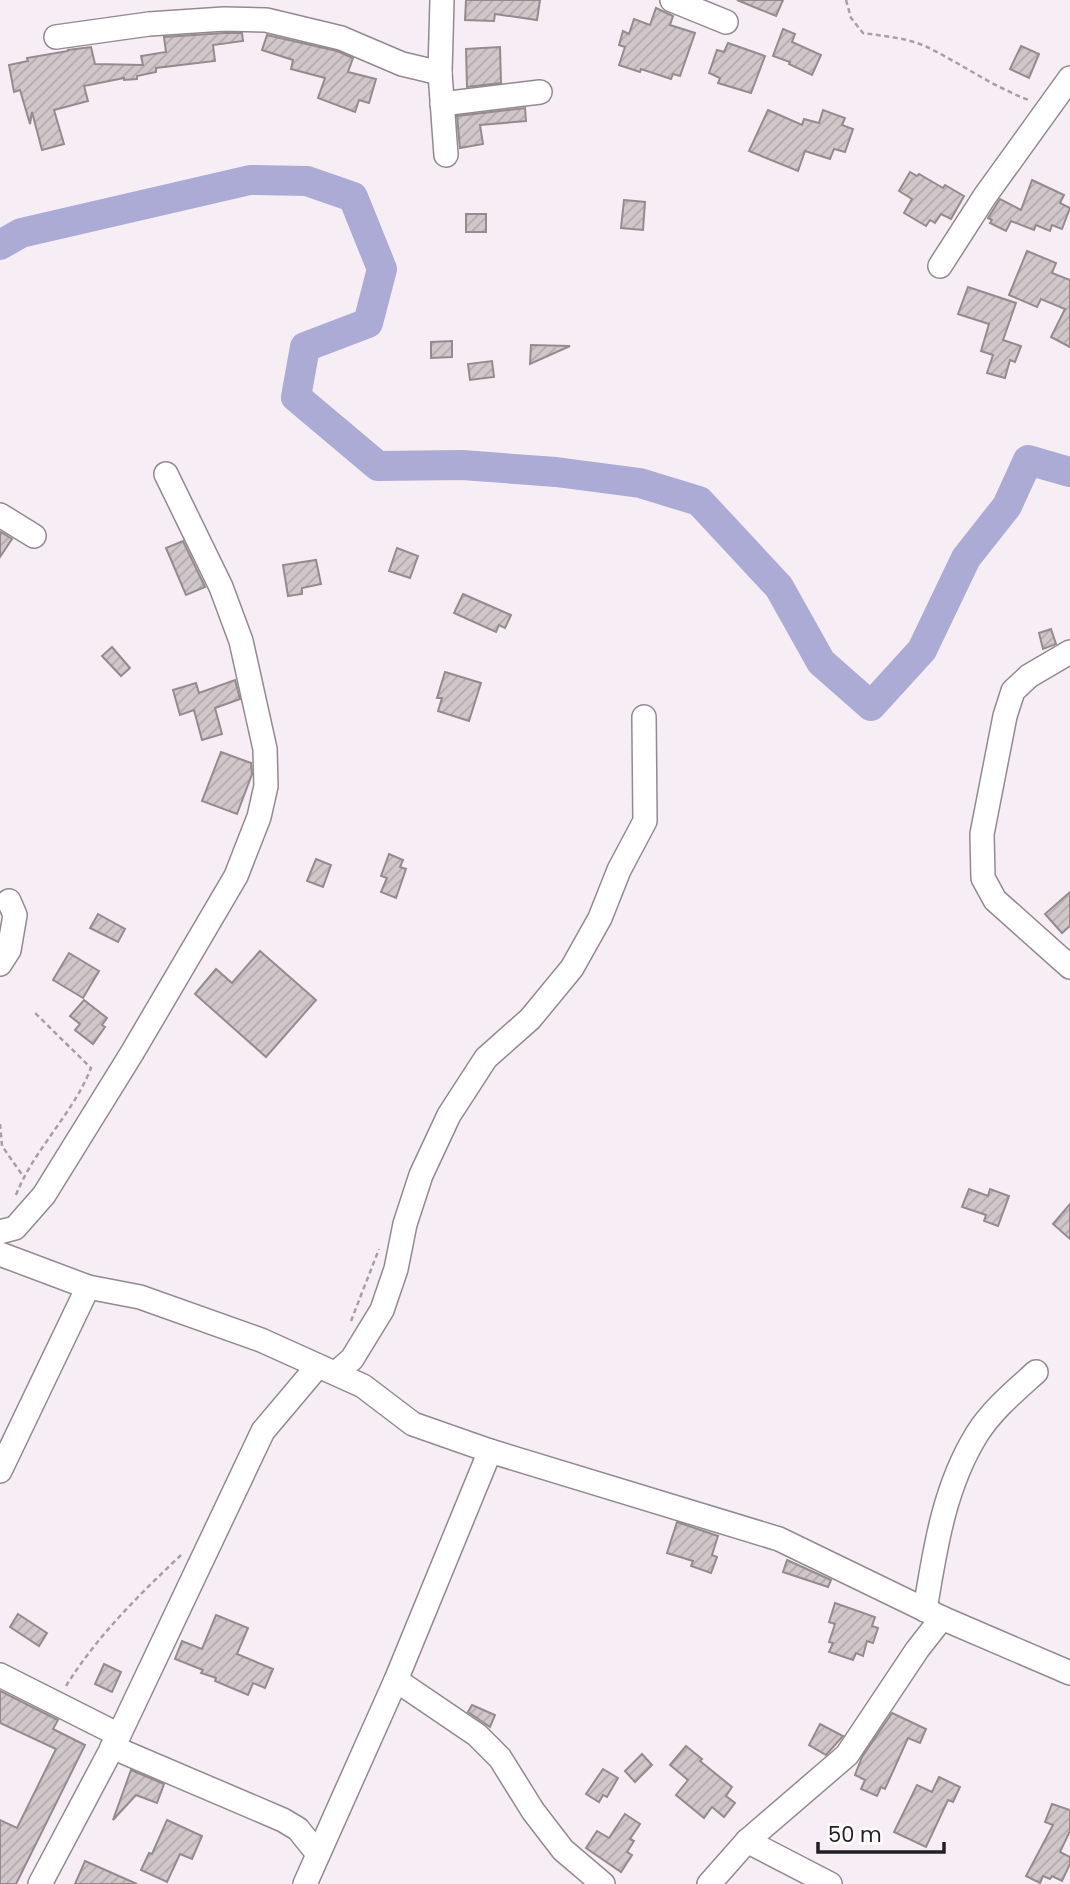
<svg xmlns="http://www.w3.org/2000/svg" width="1070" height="1884" viewBox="0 0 1070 1884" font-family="Poppins,sans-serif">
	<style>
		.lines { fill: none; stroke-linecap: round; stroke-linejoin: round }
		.river { stroke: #acabd6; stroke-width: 30 }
		.building { fill: url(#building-hatch); stroke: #958b8e; stroke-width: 2 }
		.minor-casing { stroke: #928a90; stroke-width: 26 }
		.path { stroke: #a69fa4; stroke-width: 2.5; stroke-dasharray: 5 3.5; stroke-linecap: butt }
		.minor { stroke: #fff; stroke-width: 23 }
	</style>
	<defs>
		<pattern id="building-hatch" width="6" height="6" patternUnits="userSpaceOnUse" patternTransform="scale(1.75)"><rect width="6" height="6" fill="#d1c6c9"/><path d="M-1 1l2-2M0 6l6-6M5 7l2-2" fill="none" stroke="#b3aaac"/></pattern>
	</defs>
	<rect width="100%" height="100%" fill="#f7eef5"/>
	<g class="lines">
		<path class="river" d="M0,245L21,233L250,180L307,181L353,197L382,269L368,323L305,347L296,397L378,466L462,465L556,472L640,483L699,501L779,587L821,662L871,706L922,650L966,558L1007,506L1028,460L1070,472"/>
	</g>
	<g class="building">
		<path d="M466,0H540L537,20L495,14L494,21L465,20Z"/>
		<path d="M737,0H783L776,16Z"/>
		<path d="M656,8L673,16L670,25L695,33L680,76L673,74L671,79L641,69L640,72L619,65L625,47L619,45L623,31L629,34L634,19L650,25Z"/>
		<path d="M783,29L795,34L792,42L821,55L812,75L789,64L790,62L773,56Z"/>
		<path d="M224,33H242L243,41L213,45L215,61L156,68V72L137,76V79L124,80V78L84,86L88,101L54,110L64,144L42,150L32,112L30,124L20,90L14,92L9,65L28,61L27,58L68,51V50L91,47L95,64L143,65L141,56L166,52L164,37Z"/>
		<path d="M267,35L337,51L353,58L348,72L376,79L369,103L359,100L355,112L318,98L325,78L291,69L293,60L262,50Z"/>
		<path d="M728,43L765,56L751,93L718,83L720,78L709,73L717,50L724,52Z"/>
		<path d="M1021,46L1039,54L1029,78L1010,69Z"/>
		<path d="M500,47L501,83L467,87L466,49Z"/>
		<path d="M525,108L526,121L480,125L483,144L460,148L457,116Z"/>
		<path d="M768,110L802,125L804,119L819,123L823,110L845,118L842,125L853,129L845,152L834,149L830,159L805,151L798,171L749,151Z"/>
		<path d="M910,172L917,176L919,174L943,188L945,185L964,196L951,219L941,214L935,223L930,220L926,226L904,213L912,199L899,191Z"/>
		<path d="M1032,180L1064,195L1060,203L1070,208L1062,229L1052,225L1050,231L1036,225L1034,230L1011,221L1006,231L990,223L992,220L988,218L1000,199L1021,210Z"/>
		<path d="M624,200L645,202L643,230L621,228Z"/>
		<rect x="466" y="214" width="20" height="18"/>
		<path d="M1027,251L1056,263L1052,273L1070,280V347L1051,337L1065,309L1041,299L1037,307L1009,295Z"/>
		<path d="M968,287L1016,303L1003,340L1021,346L1015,362L1010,360L1005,378L987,373L993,355L981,351L989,324L958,314Z"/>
		<path d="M452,341V357L431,358V342Z"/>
		<path d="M531,345L570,346L530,364Z"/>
		<path d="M492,361L494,377L470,380L468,364Z"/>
		<path d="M1,532L12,539L0,557V533Z"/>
		<path d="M183,541L205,587L186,595L166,548Z"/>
		<path d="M397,548L418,556L410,578L389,571Z"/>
		<path d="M316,560L321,584L302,588V594L288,596L283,565Z"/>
		<path d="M463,594L511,615L505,628L499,625L496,632L454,613Z"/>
		<path d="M1051,629L1056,644L1043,649L1039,633Z"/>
		<path d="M112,647L130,668L121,676L102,656Z"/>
		<path d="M445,672L481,683L469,721L438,711L442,698H437Z"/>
		<path d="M235,680L240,699L215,708L222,734L202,740L194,710L180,715L173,690L196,683L199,693Z"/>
		<path d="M221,752L251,763L252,774L237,814L202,801Z"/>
		<path d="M389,854L403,860L400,867L406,869L396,898L381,892L387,878L381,876Z"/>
		<path d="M316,859L331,865L323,887L307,881Z"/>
		<path d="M1070,892V926L1062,933L1045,914Z"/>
		<path d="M98,914L125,929L118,942L90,928Z"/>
		<path d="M260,951L316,1000L266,1057L195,994L216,969L232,983Z"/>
		<path d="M69,953L99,971L83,998L53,980Z"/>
		<path d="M84,1000L107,1018L102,1025L105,1027L93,1044L75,1030L80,1024L70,1016Z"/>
		<path d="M969,1189L988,1196L990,1189L1009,1196L998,1226L984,1221L986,1215L962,1207Z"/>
		<path d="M1070,1204V1239L1053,1224Z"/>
		<path d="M677,1522L718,1536L712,1555L717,1557L711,1573L691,1566L693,1561L667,1553Z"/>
		<path d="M787,1560L831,1580L828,1587L783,1572Z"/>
		<path d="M835,1603L875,1617L872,1626L878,1628L873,1643L867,1641L863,1656L856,1653L853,1660L829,1652L833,1643L829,1642L835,1624L829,1622Z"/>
		<path d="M18,1614L47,1633L39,1646L10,1627Z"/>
		<path d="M216,1615L248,1628L237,1654L273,1669L265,1688L253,1683L248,1695L215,1681L216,1678L201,1673L203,1670L175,1659L182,1641L202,1649Z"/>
		<path d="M104,1664L121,1672L112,1692L95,1684Z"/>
		<path d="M0,1691L58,1720L53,1729L85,1745L16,1884H0V1820L17,1828L56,1749L0,1723Z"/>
		<path d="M472,1705L495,1715L490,1727L468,1712Z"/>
		<path d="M892,1713L926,1729L920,1743L908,1738L885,1789L881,1787L877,1796L861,1789L865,1780L855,1775L862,1757Z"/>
		<path d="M820,1724L843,1736L826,1755L809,1745Z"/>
		<path d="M686,1746L702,1759L700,1761L732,1787L726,1796L735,1803L724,1817L712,1807L704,1818L676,1795L688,1780L670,1765Z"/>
		<path d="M642,1754L652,1765L635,1782L625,1771Z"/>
		<path d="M603,1769L618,1778L607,1797L603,1795L599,1802L586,1794Z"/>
		<path d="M131,1770L164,1784L157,1803L136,1795L113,1820Z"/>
		<path d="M939,1777L960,1787L953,1802L948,1800L926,1847L894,1832L917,1785L932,1792Z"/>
		<path d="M1052,1804L1070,1810V1831L1060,1852L1070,1857V1864L1062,1881L1052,1876L1050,1879L1043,1876L1040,1883L1026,1876L1053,1825L1045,1822Z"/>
		<path d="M625,1814L640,1824L630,1839L634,1841L627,1852L632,1855L621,1872L586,1848L597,1831L609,1838Z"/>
		<path d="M167,1820L202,1836L192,1859L180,1854L167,1882L141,1870L149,1853L152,1854Z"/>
		<path d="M85,1861L137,1884H75Z"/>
	</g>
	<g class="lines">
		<defs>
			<g id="minor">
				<path d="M442,0L440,73L446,155"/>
				<path d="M672,0L726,22"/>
				<path d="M56,37L149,24L224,19L266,20L341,38L402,64L440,73"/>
				<path d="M442,104L540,92"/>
				<path d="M940,266L985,196L1070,78"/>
				<path d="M0,515L34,536"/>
				<path d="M1070,652L1029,676L1013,691L1005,716L982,834L983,878L995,900L1070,967"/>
				<path d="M0,964L9,950L15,915L9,901"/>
				<path d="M0,1232L15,1228L44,1195L132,1053L236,876L259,817L266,786L265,749L241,641L221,587L166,474"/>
				<path d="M0,1254L88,1287L140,1297L261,1340L363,1386L413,1424L490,1451L779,1539L942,1618L1070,1673"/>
				<path d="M336,1373L352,1359L382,1310L396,1269L405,1224L421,1175L449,1115L486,1058L530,1019L572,968L600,918L619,870L645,821L644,717"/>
				<path d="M0,1471L88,1287"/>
				<path d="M925,1610C935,1549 944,1487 977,1434C992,1410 1015,1391 1036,1372"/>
				<path d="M0,1675L119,1735"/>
				<path d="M396,1680L477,1735L500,1758L533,1811L563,1850L603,1884"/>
				<path d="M112,1747L283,1820L298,1829L318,1854"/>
				<path d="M747,1841L830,1884"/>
				<path d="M40,1884L119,1735L263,1431L317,1367"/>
				<path d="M305,1884L396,1680L490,1451"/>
				<path d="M709,1884L747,1841L847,1755L917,1650L942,1618"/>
			</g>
		</defs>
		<use href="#minor" class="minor-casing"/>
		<g class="path">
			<path d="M846,0L851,18L863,33C884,36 908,38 927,47C962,64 993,87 1029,100"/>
			<path d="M0,1124L2,1146L23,1176"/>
			<path d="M16,1195C34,1149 73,1114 91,1068L33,1011"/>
			<path d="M351,1321L379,1249"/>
			<path d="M66,1686C97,1636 139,1595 181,1555"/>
		</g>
		<use href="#minor" class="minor"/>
	</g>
	<path d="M818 1842v10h126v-10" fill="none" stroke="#221e21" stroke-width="3.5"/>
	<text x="828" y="1842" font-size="21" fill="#221e21" stroke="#fefefe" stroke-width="5" paint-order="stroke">50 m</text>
</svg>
